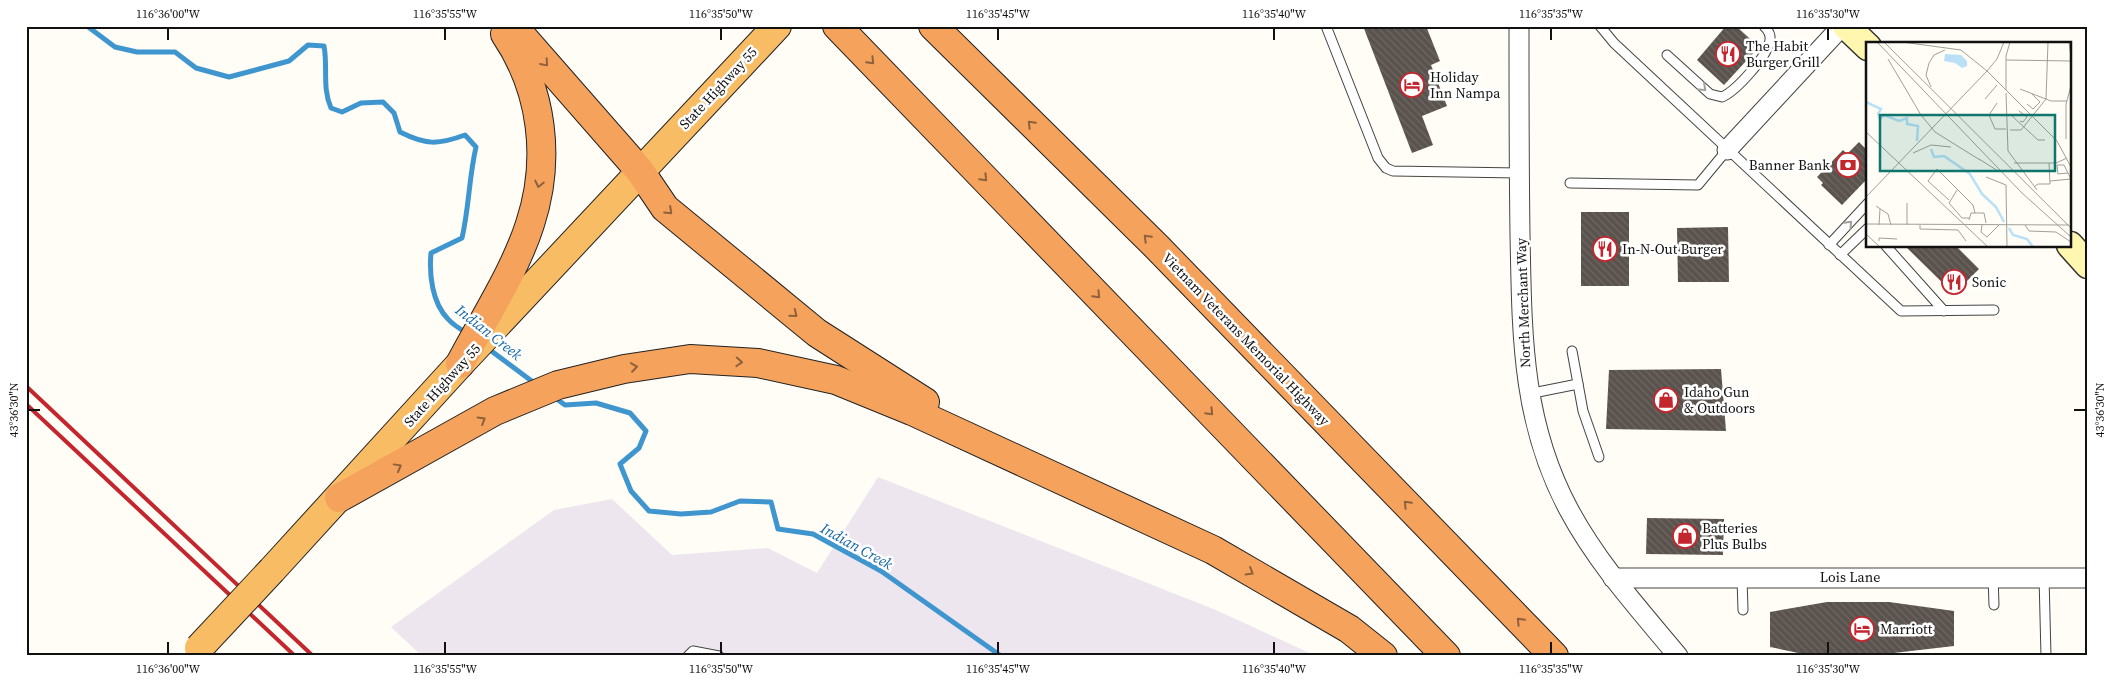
<svg xmlns="http://www.w3.org/2000/svg" width="2114" height="682" viewBox="0 0 2114 682" font-family="'Source Serif 4',serif">
	<style>
		.industrial { fill: #eee6ef }
		.lines { fill: none; stroke-linecap: round; stroke-linejoin: round }
		.stream { stroke: #3f96cf; stroke-width: 5 }
		.building { fill: url(#building-back-hatch) }
		.service-casing { stroke: #444; stroke-width: 11 }
		.minor-casing { stroke: #444; stroke-width: 21 }
		.secondary-casing { stroke: #333; stroke-width: 29 }
		.trunk-casing { stroke: #222; stroke-width: 30 }
		.motorway-casing { stroke: #222; stroke-width: 30 }
		.service { stroke: #fff; stroke-width: 9 }
		.minor { stroke: #fff; stroke-width: 19 }
		.secondary { stroke: #fff6b0; stroke-width: 26 }
		.trunk { stroke: #f7bc64; stroke-width: 28 }
		.motorway { stroke: #f5a25d; stroke-width: 28 }
		.rail { stroke: #c4262e; stroke-width: 4 }
		.trunk-bridge-casing { stroke: #222; stroke-width: 30; stroke-linecap: butt }
		.trunk-bridge { stroke: #f7bc64; stroke-width: 28 }
		.oneway { stroke: #8e613b }
		.oneway2 { stroke: #a0a0a0 }
		.ticks { fill: none; stroke: #111; stroke-width: 2 }
		.labels { text-anchor: middle; dominant-baseline: central; stroke-width: 5; stroke-linejoin: round; paint-order: stroke }
		.poi-label { font-size: 14px; fill: #111; stroke: #fff; text-anchor: start }
		.street-label { font-size: 14px; fill: #111; stroke: #fff }
		.water-label { font-size: 15px; font-style: italic; fill: #1768a6; stroke: #fff }
		.inset-river { fill: none; stroke: #b9e0f7; stroke-width: 2.5 }
		.inset-road { fill: none; stroke: #a09f9a; stroke-width: 1 }
		.view { fill: #0f766e; fill-opacity: 0.15; stroke: #0f766e; stroke-width: 2.5 }
		.inset-edge { fill: none; stroke: #111; stroke-width: 2.5 }
		.neatline { fill: none; stroke: #111; stroke-width: 2 }
		.ticks-label { font-size: 12px; text-anchor: middle; fill: #111 }
	</style>
	<defs>
		<pattern id="building-back-hatch" width="6" height="6" patternUnits="userSpaceOnUse" patternTransform="scale(1.25)"><rect width="6" height="6" fill="#5a524d"/><path d="M-1 5l2 2M0 0l6 6M5-1l2 2" fill="none" stroke="#6d6662"/></pattern>
	</defs>
	<rect width="100%" height="100%" fill="#fffdf5"/>
	<path class="industrial" d="M878,477L1216,610L1316,656H422L391,627L554,510L612,499L672,555L768,548L817,573Z"/>
	<g class="lines">
		<g class="stream">
			<path d="M87,26L115,47L137,52H175L196,68L229,77L289,61L308,45L324,46C328,67 322,88 331,108L342,112L361,103L383,102L394,113L400,132C426,145 438,145 465,135L476,147C469,177 469,208 462,238L431,253C429,274 432,303 448,319C453,325 460,329 467,333"/>
			<path d="M26,30L27,26"/>
			<path d="M486,347L537,385"/>
			<path d="M554,397L565,405L596,403L630,413L646,431L639,448L620,464L631,491L649,511L681,514L711,512L740,501L771,502L778,529L813,534L881,571L1001,656"/>
		</g>
	</g>
	<g class="building">
		<path d="M1363,26H1426L1440,61L1431,65L1447,106L1422,116L1433,145L1412,153Z"/>
		<path d="M1726,26H1736L1759,47L1724,85L1697,60Z"/>
		<path d="M1859,142L1868,151V178L1842,205L1821,185L1823,183L1817,177L1843,150L1847,154Z"/>
		<rect x="1581" y="212" width="48" height="74"/>
		<path d="M1728,227L1729,282H1678L1677,228Z"/>
		<path d="M1905,246H1956L1979,269L1954,294Z"/>
		<path d="M1721,369L1726,431L1606,429L1609,370Z"/>
		<path d="M1647,518L1724,519L1723,555L1646,554Z"/>
		<path d="M1827,602H1889L1954,611V646L1868,656L1808,655L1770,647V612Z"/>
	</g>
	<g class="lines">
		<defs>
			<g id="service">
				<path d="M1326,26L1378,158L1386,168L1393,171L1519,173"/>
				<path d="M1600,26L1614,43L1901,311L1994,310"/>
				<path d="M1667,55L1710,94L1722,97C1736,91 1768,56 1770,40C1771,34 1768,30 1764,26"/>
				<path d="M1570,183L1698,185L1727,150"/>
				<path d="M1829,245L1868,203"/>
				<path d="M1886,246L1944,311"/>
				<path d="M1840,255L1868,228"/>
				<path d="M1572,351L1583,411L1599,457"/>
				<path d="M1528,394L1578,384"/>
				<path d="M1993,576L1994,605"/>
				<path d="M2044,577L2046,656"/>
				<path d="M1742,578L1743,610"/>
				<path d="M688,656L693,651L719,656"/>
			</g>
			<g id="minor">
				<path d="M1519,26C1519,96 1519,165 1520,234C1522,333 1521,421 1569,510C1598,564 1639,609 1678,656"/>
				<path d="M1727,150L1842,26"/>
				<path d="M1613,578H2088"/>
			</g>
			<g id="secondary">
				<path d="M1846,26L1868,47"/>
				<path d="M2070,245L2088,265"/>
			</g>
			<path id="trunk" d="M272,570L460,364L777,26"/>
			<g id="motorway">
				<path d="M513,26L640,171L665,208L817,333L925,402"/>
				<path d="M837,26L1446,656"/>
				<path d="M933,26L1157,247L1554,656"/>
				<path d="M460,364C483,320 515,271 530,224C551,160 543,90 505,34"/>
				<path d="M339,498L495,411L558,385L624,369L690,359L758,363L836,380L912,411L1213,550L1349,629L1383,656"/>
			</g>
		</defs>
		<use href="#service" class="service-casing"/>
		<use href="#minor" class="minor-casing"/>
		<use href="#secondary" class="secondary-casing"/>
		<use href="#trunk" class="trunk-casing"/>
		<use href="#motorway" class="motorway-casing"/>
		<use href="#service" class="service"/>
		<use href="#minor" class="minor"/>
		<use href="#secondary" class="secondary"/>
		<use href="#trunk" class="trunk"/>
		<use href="#motorway" class="motorway"/>
		<g class="rail">
			<path d="M26,386L313,656"/>
			<path d="M26,404L295,656"/>
		</g>
		<defs>
			<path id="trunk-bridge" d="M199,648L272,570"/>
		</defs>
		<use href="#trunk-bridge" class="trunk-bridge-casing"/>
		<use href="#trunk-bridge" class="trunk-bridge"/>
	</g>
	<defs><path id="oneway-chevron" d="M-2-3.5L2.5 0L-2 3.5" fill="none" stroke-width="1.6" stroke-linecap="round" stroke-linejoin="round" transform="scale(1.25)"/></defs>
	<g class="oneway">
		<use href="#oneway-chevron" transform="translate(871 61) rotate(46)"/>
		<use href="#oneway-chevron" transform="translate(545 63) rotate(49)"/>
		<use href="#oneway-chevron" transform="translate(1031 124) rotate(-135)"/>
		<use href="#oneway-chevron" transform="translate(984 178) rotate(46)"/>
		<use href="#oneway-chevron" transform="translate(539 184) rotate(102)"/>
		<use href="#oneway-chevron" transform="translate(669 211) rotate(43)"/>
		<use href="#oneway-chevron" transform="translate(1147 238) rotate(-135)"/>
		<use href="#oneway-chevron" transform="translate(1097 295) rotate(46)"/>
		<use href="#oneway-chevron" transform="translate(794 314) rotate(39)"/>
		<use href="#oneway-chevron" transform="translate(739 362) rotate(3)"/>
		<use href="#oneway-chevron" transform="translate(634 367) rotate(-8)"/>
		<use href="#oneway-chevron" transform="translate(1210 412) rotate(46)"/>
		<use href="#oneway-chevron" transform="translate(482 420) rotate(-31)"/>
		<use href="#oneway-chevron" transform="translate(398 467) rotate(-29)"/>
		<use href="#oneway-chevron" transform="translate(1407 504) rotate(-134)"/>
		<use href="#oneway-chevron" transform="translate(1250 572) rotate(30)"/>
		<use href="#oneway-chevron" transform="translate(1520 621) rotate(-134)"/>
	</g>
	<g class="oneway2">
		<use href="#oneway-chevron" transform="translate(1703 88) rotate(42)"/>
		<use href="#oneway-chevron" transform="translate(1849 224) rotate(-47)"/>
	</g>
	<path class="ticks" d="M168,28V40M445,28V40M721,28V40M998,28V40M1274,28V40M1551,28V40M1828,28V40M28,410H40M2074,410H2086M168,642V654M445,642V654M721,642V654M998,642V654M1274,642V654M1551,642V654M1828,642V654"/>
	<defs>
		<symbol id="restaurant-ring" viewBox="-11 -11 22 22"><circle r="9.5" fill="#fff" stroke="#c4262e" stroke-width="1.5"/><path d="M-5-6h1v4h1v-4h1v4h1v-4h1v5L-1.5 .5V6h-2V.5L-5-1ZM5-6V6H3V1.5H1.5Q1.5-4 5-6Z" fill="#c4262e"/></symbol>
		<symbol id="hotel-ring" viewBox="-11 -11 22 22"><circle r="9.5" fill="#fff" stroke="#c4262e" stroke-width="1.5"/><path d="M-6-4.5h1.5V1H6V5H4.5V3h-9V5H-6ZM-4 0a1.8 1.8 0 1 1 3.6 0ZM.5 0V-2.5h3Q6-2.5 6 0Z" fill="#c4262e"/></symbol>
		<symbol id="bank-ring" viewBox="-11 -11 22 22"><circle r="9.5" fill="#fff" stroke="#c4262e" stroke-width="1.5"/><path d="M-6-4H6V4H-6ZM0-2.3a2.3 2.3 0 1 0 0 4.6a2.3 2.3 0 1 0 0-4.6Z" fill="#c4262e"/></symbol>
		<symbol id="shop-ring" viewBox="-11 -11 22 22"><circle r="9.5" fill="#fff" stroke="#c4262e" stroke-width="1.5"/><path d="M-5-2.5h2.3a2.7 3.5 0 0 1 5.4 0H5L5.5 6h-11ZM-1.5-2.5h3a1.5 2.3 0 0 0-3 0Z" fill="#c4262e"/></symbol>
	</defs>
	<g fill-rule="evenodd">
		<use href="#restaurant-ring" x="1714" y="40" width="28" height="28"/>
		<use href="#hotel-ring" x="1398" y="71" width="28" height="28"/>
		<use href="#bank-ring" x="1834" y="151" width="28" height="28"/>
		<use href="#restaurant-ring" x="1591" y="235" width="28" height="28"/>
		<use href="#restaurant-ring" x="1940" y="268" width="28" height="28"/>
		<use href="#shop-ring" x="1652" y="386" width="28" height="28"/>
		<use href="#shop-ring" x="1671" y="522" width="28" height="28"/>
		<use href="#hotel-ring" x="1848" y="615" width="28" height="28"/>
	</g>
	<g class="labels">
		<g class="poi-label">
			<text x="1746" y="46">The Habit<tspan x="1746" dy="16">Burger Grill</tspan></text>
			<text x="1430" y="77">Holiday<tspan x="1430" dy="16">Inn Nampa</tspan></text>
			<text x="1830" y="165" text-anchor="end">Banner Bank</text>
			<text x="1622" y="249">In-N-Out Burger</text>
			<text x="1972" y="282">Sonic</text>
			<text x="1684" y="392">Idaho Gun<tspan x="1684" dy="16">&amp; Outdoors</tspan></text>
			<text x="1702" y="528">Batteries<tspan x="1702" dy="16">Plus Bulbs</tspan></text>
			<text x="1880" y="629">Marriott</text>
		</g>
		<g class="street-label">
			<text transform="translate(718 88) rotate(-47)">State Highway 55</text>
			<text transform="translate(1523 303) rotate(-92)">North Merchant Way</text>
			<text transform="translate(1246 339) rotate(46)">Vietnam Veterans Memorial Highway</text>
			<text transform="translate(442 385) rotate(-48)">State Highway 55</text>
			<text x="1850" y="577">Lois Lane</text>
		</g>
		<g class="water-label">
			<text transform="translate(489 332) rotate(38)">Indian Creek</text>
			<text transform="translate(857 546) rotate(29)">Indian Creek</text>
		</g>
	</g>
	<g transform="translate(1866 42)">
		<rect width="205" height="205" fill="#fffdf5"/>
		<path d="M79,12L95,13L101,19V24L96,26L89,21L78,19Z" fill="#b9e0f7"/>
		<path class="inset-river" d="M0,60L15,67L12,72L14,77L18,73L33,79L41,76V82L52,84L51,99M65,107L68,115L78,114L104,132L116,152L130,165L138,180M143,186L147,193L161,197L167,205"/>
		<path class="inset-road" d="M11,0L156,151L205,195M18,0L205,186M138,0L131,17L121,29L191,99L205,125M203,0L205,15M22,17L55,73L69,90L114,118M140,18L205,19M65,45L60,33L63,21L68,13L79,8M154,47L185,59H201M140,48V14L144,0M140,51L142,109L171,148M119,57L131,43M131,61L123,73L129,87H140M161,62L167,67L174,60L165,51M153,69L161,75L157,80L154,79M146,74L172,98H179M144,88H155L180,57L182,0M0,90L122,205M200,97V62L205,44M47,111L65,103L85,105M113,117L132,129M148,121H190L201,116M202,131L192,132L191,123H198L205,137M120,135L140,143L141,205M184,139L205,137M168,145L172,142H184L183,121M91,148L83,161L96,176H103M0,155L121,29L95,8L36,0M83,158L62,139L71,127L107,163L109,171M10,164L22,172L25,183M103,178L105,171H118L120,181M0,182L203,183M13,183L14,167M41,183V161M54,183V187L92,188L100,199M116,183L115,190L121,195L133,183M159,183L163,189L190,190L205,200M0,192L14,205M13,199V196L31,197"/>
		<path class="view" d="M14,73H189V129H14Z"/>
		<rect width="205" height="205" class="inset-edge"/>
	</g>
	<rect width="2114" height="682" fill="none" stroke="#ffffff" stroke-width="55"/>
	<rect x="28" y="28" width="2058" height="626" class="neatline"/>
	<g class="ticks-label">
		<text x="168" y="18">116°36'00"W</text>
		<text x="445" y="18">116°35'55"W</text>
		<text x="721" y="18">116°35'50"W</text>
		<text x="998" y="18">116°35'45"W</text>
		<text x="1274" y="18">116°35'40"W</text>
		<text x="1551" y="18">116°35'35"W</text>
		<text x="1828" y="18">116°35'30"W</text>
		<text transform="translate(14 410) rotate(-90)" y="4">43°36'30"N</text>
		<text transform="translate(2100 410) rotate(-90)" y="4">43°36'30"N</text>
		<text x="168" y="673">116°36'00"W</text>
		<text x="445" y="673">116°35'55"W</text>
		<text x="721" y="673">116°35'50"W</text>
		<text x="998" y="673">116°35'45"W</text>
		<text x="1274" y="673">116°35'40"W</text>
		<text x="1551" y="673">116°35'35"W</text>
		<text x="1828" y="673">116°35'30"W</text>
	</g>
</svg>
